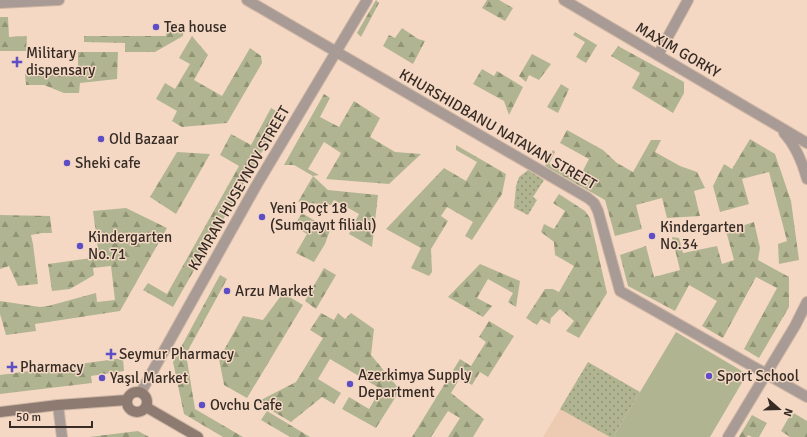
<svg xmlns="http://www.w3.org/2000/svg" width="807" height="437" viewBox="0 0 807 437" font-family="Signika,sans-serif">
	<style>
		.built { fill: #edcbb2 }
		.grass { fill: url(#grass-dots) }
		.forest { fill: url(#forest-firs) }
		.park { fill: #b1b490 }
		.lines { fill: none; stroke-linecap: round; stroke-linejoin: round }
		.minor-casing { stroke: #ceb6a4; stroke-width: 12 }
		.secondary-casing { stroke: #ceb6a4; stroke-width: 12 }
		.minor { stroke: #a89a94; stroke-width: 10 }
		.secondary { stroke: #8d7a71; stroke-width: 10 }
		.poi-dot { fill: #5d4ec6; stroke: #f4d8c4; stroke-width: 1.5 }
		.labels { text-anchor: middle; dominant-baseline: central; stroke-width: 3; stroke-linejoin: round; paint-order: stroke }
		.poi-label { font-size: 15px; fill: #372c25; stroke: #f4d8c4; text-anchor: start }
		.street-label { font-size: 15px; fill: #372c25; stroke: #f4d8c4 }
	</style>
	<defs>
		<pattern id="grass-dots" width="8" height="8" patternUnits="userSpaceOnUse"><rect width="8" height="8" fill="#b1b490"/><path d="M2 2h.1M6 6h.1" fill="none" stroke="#919375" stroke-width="1.8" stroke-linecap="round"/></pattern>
		<pattern id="forest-firs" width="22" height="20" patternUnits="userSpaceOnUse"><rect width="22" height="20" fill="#b1b490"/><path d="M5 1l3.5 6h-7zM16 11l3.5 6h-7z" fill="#919375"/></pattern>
	</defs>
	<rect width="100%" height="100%" fill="#f4d8c4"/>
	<path class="built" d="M560,409L610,437H543Z"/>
	<g class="grass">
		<path d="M528,170L544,180L533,197L537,200L528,215L514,208L516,186L519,177Z"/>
		<path d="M588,362L640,392L613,437H610L560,409Z"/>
	</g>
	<g class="forest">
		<path d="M376,0L379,3L361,37L357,33Z"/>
		<path d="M487,0H499L513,8L505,21L482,8Z"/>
		<path d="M0,17H8L9,37L27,36L26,51H0Z"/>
		<path d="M184,23L183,36L155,52H125V43L84,42V36H166L167,24Z"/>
		<path d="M402,28L418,39L425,41L413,64L383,46L389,35L395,38Z"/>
		<path d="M575,32L597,45L586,63L576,57L585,42L573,35Z"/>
		<path d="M192,36L208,55L194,80L222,96L250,48L261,56L262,63L227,123L182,127L172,121L177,111L156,99L165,83L175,89L190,64L179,58Z"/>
		<path d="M618,46L684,82V93L673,113L632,88L640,73L611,56Z"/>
		<path d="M78,52H118L117,79L80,83L79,93H64L44,85H26L25,74H78Z"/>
		<path d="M532,54L551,64L539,80L529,75L526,82L519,76Z"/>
		<path d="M482,69L494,76L497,71L523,87L509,115L504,101L473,84Z"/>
		<path d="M561,84L569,89L558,113L547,107Z"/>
		<path d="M324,94L330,98L320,117L339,127L354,101L380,118L370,137L395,152L421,154L389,184L326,179L341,153L324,142L308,169L319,175L313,176L328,190L378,195L372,247L349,234L359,214L334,200L331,205L298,202L313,176L294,165H284Z"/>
		<path d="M271,108L283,115L173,307L143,290L148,283L167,294L239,166L220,155L231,134L251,145Z"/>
		<path d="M567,130L603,150L617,163L633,172L651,140H661L655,152L680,166L697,172L705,188L694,191L700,216L667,218L662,198L636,205L642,229L615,236L605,200L545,166L553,150L555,152L549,164L578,180L589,159L560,143Z"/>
		<path d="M750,139L775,154L791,201L799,260L779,264L778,244L787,241L769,172L742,179L749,204L720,212L713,186L724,164L732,169Z"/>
		<path d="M456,145L506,174L502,194L472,240L465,236L473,222L447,207L441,216L448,221L431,249L432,272L429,276L411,268L421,248L386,229L444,168L466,181L477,162L456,150Z"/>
		<path d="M177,152L210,154L176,214L150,197Z"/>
		<path d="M559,194L585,211L590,218L607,293L579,338L566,331L574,321L560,309L551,318L550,324L541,319L537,325L526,318L545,289H553L559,292L574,266L555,255L554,242L541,232L544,224L554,229L565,211L553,203Z"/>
		<path d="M126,208L167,228L120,311L35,324L36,331L6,335L0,314V301L40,307L48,306L96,293L97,302L115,300L111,266L93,268L94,275L70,289L52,291L48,264L99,257L93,211Z"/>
		<path d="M302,213L330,230L325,244L314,262L296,253L307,234L294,226Z"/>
		<path d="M0,215L50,216L52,233H42L31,235L33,244L38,284L18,286L9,266L0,269Z"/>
		<path d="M754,222L760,248L758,260L789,277V307L759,358L744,349L777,288L756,277L723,338L702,326L717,301L689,285L675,311L628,286L620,255L646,246L654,277L680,270L672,237L679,238L683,253L717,246L722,264L734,260L726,231Z"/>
		<path d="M480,264L520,281L516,307L508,302L513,293L488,279L477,298L492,306L483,317L448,297Z"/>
		<path d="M324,268L336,275L316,309L305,301Z"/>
		<path d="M220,275L227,279L186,354L195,409L243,437H223L184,414L173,362Z"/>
		<path d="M283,293L303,305L247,398L224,385L219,359L243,316L263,320Z"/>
		<path d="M321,313L334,320L338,313L345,319L351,313L374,329L371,355L400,390L376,428L342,409L349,397L369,409L381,389L330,359L318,379L341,393L334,404L322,397L291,422L257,402L296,382L323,338L310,330Z"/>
		<path d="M489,321L514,336L488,377L480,372L472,385L460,378L451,393L484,419L473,437H448L460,418L448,411L431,437H412L460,359L471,366L486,342L479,337Z"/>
		<path d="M123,358L124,371L91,376L92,383L0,394V375Z"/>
		<path d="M267,411L310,437H290L261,420Z"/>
		<path d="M792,412L807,421V437H790L781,431Z"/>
		<path d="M752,415L767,423L759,437H752L748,435L747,437H739Z"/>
		<path d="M138,431L149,437H89Z"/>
	</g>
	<path class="park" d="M676,332L747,374L710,437H613Z"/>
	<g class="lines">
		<defs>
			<g id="minor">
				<path d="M247,0L588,198L594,203L598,211L620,291L807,397"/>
				<path d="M564,0L807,143"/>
				<path d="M0,3L59,0"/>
				<path d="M658,55L688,0"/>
				<path d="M784,133C796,146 802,161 807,179"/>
				<path d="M141,392L256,186L367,0"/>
				<path d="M58,405L62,437"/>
				<path d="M728,437L795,326L807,302"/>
			</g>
			<g id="secondary">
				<circle cx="137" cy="402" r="10"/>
				<path d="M146,407L198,437"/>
				<path d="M0,412L58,405L127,400"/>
			</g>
		</defs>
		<use href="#minor" class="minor-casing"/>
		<use href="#secondary" class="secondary-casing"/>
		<use href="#minor" class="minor"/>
		<use href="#secondary" class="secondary"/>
	</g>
	<g class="poi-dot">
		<circle cx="156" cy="27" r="4"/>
		<path d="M15 56h4v4h4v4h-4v4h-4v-4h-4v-4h4z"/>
		<circle cx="101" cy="139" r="4"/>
		<circle cx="67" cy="163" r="4"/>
		<circle cx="262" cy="217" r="4"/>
		<circle cx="652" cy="236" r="4"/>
		<circle cx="80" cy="246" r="4"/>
		<circle cx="227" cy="291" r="4"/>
		<path d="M109 348h4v4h4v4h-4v4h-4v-4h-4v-4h4z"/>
		<path d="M10 361h4v4h4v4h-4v4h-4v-4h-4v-4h4z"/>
		<circle cx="709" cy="376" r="4"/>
		<circle cx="102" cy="378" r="4"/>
		<circle cx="350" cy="384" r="4"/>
		<circle cx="202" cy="405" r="4"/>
	</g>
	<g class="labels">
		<g class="poi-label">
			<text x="164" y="27">Tea house</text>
			<text x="26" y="53">Military<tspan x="26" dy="17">dispensary</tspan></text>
			<text x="109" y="139">Old Bazaar</text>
			<text x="75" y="163">Sheki cafe</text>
			<text x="270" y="208">Yeni Poçt 18<tspan x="270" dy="17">(Sumqayıt filialı)</tspan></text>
			<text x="660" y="227">Kindergarten<tspan x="660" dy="17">No.34</tspan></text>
			<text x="88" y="237">Kindergarten<tspan x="88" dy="17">No.71</tspan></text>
			<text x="235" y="291">Arzu Market</text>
			<text x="119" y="354">Seymur Pharmacy</text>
			<text x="20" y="367">Pharmacy</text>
			<text x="358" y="375">Azerkimya Supply<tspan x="358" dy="17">Department</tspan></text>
			<text x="717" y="376">Sport School</text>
			<text x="110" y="378">Yaşıl Market</text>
			<text x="210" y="405">Ovchu Cafe</text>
		</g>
		<g class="street-label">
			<text transform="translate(678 50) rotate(30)">MAXIM GORKY</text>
			<text transform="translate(498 129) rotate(30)">KHURSHIDBANU NATAVAN STREET</text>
			<text transform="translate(239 188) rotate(-60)">KAMRAN HUSEYNOV STREET</text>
		</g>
	</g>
	<g transform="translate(779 409) rotate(110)" stroke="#f4d8c4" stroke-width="3" paint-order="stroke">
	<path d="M0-3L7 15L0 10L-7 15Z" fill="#372c25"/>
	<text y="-6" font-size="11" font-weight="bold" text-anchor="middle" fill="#372c25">N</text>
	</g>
	<path d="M10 421v6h82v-6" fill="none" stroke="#372c25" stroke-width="2"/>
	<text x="16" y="421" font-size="12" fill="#372c25" stroke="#f4d8c4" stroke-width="3" paint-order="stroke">50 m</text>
</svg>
